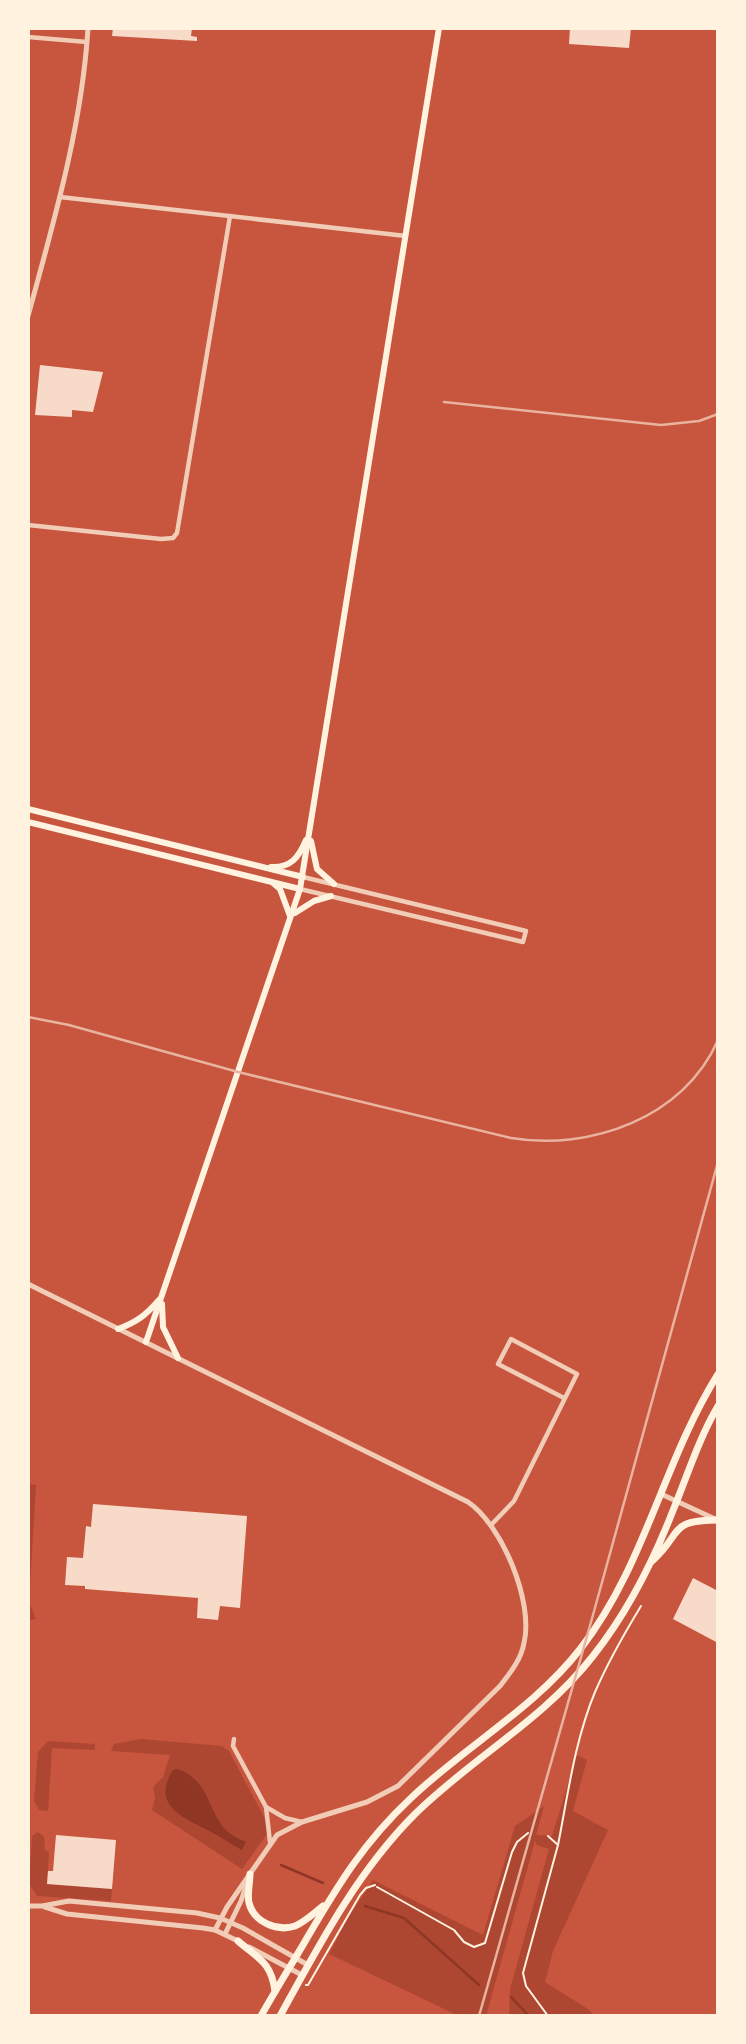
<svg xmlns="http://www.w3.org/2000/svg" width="746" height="2044" viewBox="0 0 746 2044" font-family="Figtree,sans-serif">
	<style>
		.green { fill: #ae4732 }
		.water { fill: #8f3625 }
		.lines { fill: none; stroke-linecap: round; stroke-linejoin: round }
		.stream { stroke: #8f3625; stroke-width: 2.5 }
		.building { fill: #f7dbc8 }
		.path { stroke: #fff3e0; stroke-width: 2 }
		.minor { stroke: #f1ccb7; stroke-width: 4.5 }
		.tertiary { stroke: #f1ccb7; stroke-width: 5 }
		.secondary { stroke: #fff3e0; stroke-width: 6 }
		.primary { stroke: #fff3e0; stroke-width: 7 }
		.rail { stroke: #e9b49f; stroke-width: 2.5 }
	</style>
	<rect width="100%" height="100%" fill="#c8553d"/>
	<g class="green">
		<path d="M28,1484L36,1485L29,1602L36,1619L29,1620Z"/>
		<path d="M141,1739L222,1746L229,1751L266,1821L267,1834L242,1869L152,1810L155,1798L153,1787L163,1777L170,1755L111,1751L114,1744Z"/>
		<path d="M48,1741L95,1744V1750L52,1748L48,1811L39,1810L34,1801L38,1752Z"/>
		<path d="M577,1755L587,1760L573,1811L608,1830L553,1951L545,1982L588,2009L594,2016H509L510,1989L549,1849L537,1845L535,1841L486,2016H459L329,1954L349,1916L373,1880L483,1935L515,1826L544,1806L536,1835L552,1836Z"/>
		<path d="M38,1832L44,1837L45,1850L49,1852L47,1884L112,1889L111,1901L37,1896L29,1884L32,1836Z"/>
	</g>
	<path class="water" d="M177,1769C209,1779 207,1810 226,1830C231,1835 239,1839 246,1842L242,1850C232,1845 223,1838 213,1833C188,1819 149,1808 173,1770Z"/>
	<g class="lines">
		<g class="stream">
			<path d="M281,1865L323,1883"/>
			<path d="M365,1906L404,1918L479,1985"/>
			<path d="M511,1997L529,2016"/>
		</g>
	</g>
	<g class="building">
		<path d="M113,28H192L191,36L197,37V41L112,36Z"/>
		<path d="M570,28H631L629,48L569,44Z"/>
		<path d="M40,365L103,372L93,412L72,410V417L35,415Z"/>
		<path d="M93,1504L247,1516L240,1608L220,1606L218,1620L197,1618L198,1598L85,1589V1586L65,1585L67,1557L83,1558L86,1526L91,1527Z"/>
		<path d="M693,1578L718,1591V1643L673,1619Z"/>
		<path d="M56,1835L116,1840L112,1889L47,1884L48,1871H53Z"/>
	</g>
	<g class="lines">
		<g class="path">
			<path d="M548,1836L558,1845L523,1973L526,1986L548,2016"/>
			<path d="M558,1845C568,1794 575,1740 595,1692C608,1662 624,1634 641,1606"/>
			<path d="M377,1887L454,1930L464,1942L474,1947L485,1943L512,1852L517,1842L528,1833"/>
			<path d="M306,1985H308L360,1895L366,1888L375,1885"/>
		</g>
		<g class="minor">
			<path d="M28,37L87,42"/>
			<path d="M60,197L406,236"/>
			<path d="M28,525L161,539L173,538L177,533L230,216"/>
			<path d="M300,889L523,942L526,931L303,877"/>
			<path d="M491,1525L514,1501L577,1374L511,1339L498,1364L564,1398"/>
			<path d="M234,1739L233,1746L266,1807L270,1842"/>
			<path d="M266,1807L285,1818L302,1822"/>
		</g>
		<g class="tertiary">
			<path d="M28,316C54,221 82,126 88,28"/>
			<path d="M28,1284L468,1502C502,1525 534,1602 524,1643C521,1660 510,1673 500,1686L398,1786L367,1802L302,1822L277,1835L227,1907L215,1930"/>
			<path d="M661,1494L715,1519"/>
			<path d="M28,1906H42L69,1901L197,1913L220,1918L243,1928L308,1965"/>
			<path d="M45,1907L67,1914L203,1928L215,1930L240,1942"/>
			<path d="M225,1934L241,1901L247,1883"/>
			<path d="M249,1947L302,1975"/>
		</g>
		<g class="secondary">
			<path d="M28,809L303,877"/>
			<path d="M28,822L300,889"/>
			<path d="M311,841L317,869L334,884"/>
			<path d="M271,867C291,868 299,857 306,840"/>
			<path d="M273,883L280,889L290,916"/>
			<path d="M295,913L314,901L331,896"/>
			<path d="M162,1304L163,1327L178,1358"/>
			<path d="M118,1329C137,1322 146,1315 159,1300"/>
			<path d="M146,1342L300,889L439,28"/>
		</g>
		<g class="primary">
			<path d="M652,1561C683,1534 667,1520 718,1520"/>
			<path d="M250,1874C250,1883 247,1894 249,1903C254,1922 277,1932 295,1926C305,1922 314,1913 323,1906"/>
			<path d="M238,1941C259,1959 271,1962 275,1991"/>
			<path d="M261,2016C276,1989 292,1964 307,1938C338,1885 364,1842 410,1799C465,1746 534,1709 581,1648C645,1566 663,1462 718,1374"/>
			<path d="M280,2016C319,1945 357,1872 415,1814C472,1758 543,1720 593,1656C627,1613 652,1564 672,1513C687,1477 698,1440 718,1406"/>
		</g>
		<g class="rail">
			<path d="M444,402L661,425L699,421L718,414"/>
			<path d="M28,1017L69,1025L238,1072L511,1138C590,1151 684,1118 718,1040"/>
			<path d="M479,2016L593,1615L718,1162"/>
		</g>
	</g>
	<rect width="746" height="2044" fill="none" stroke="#fff3e0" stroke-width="60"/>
</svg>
